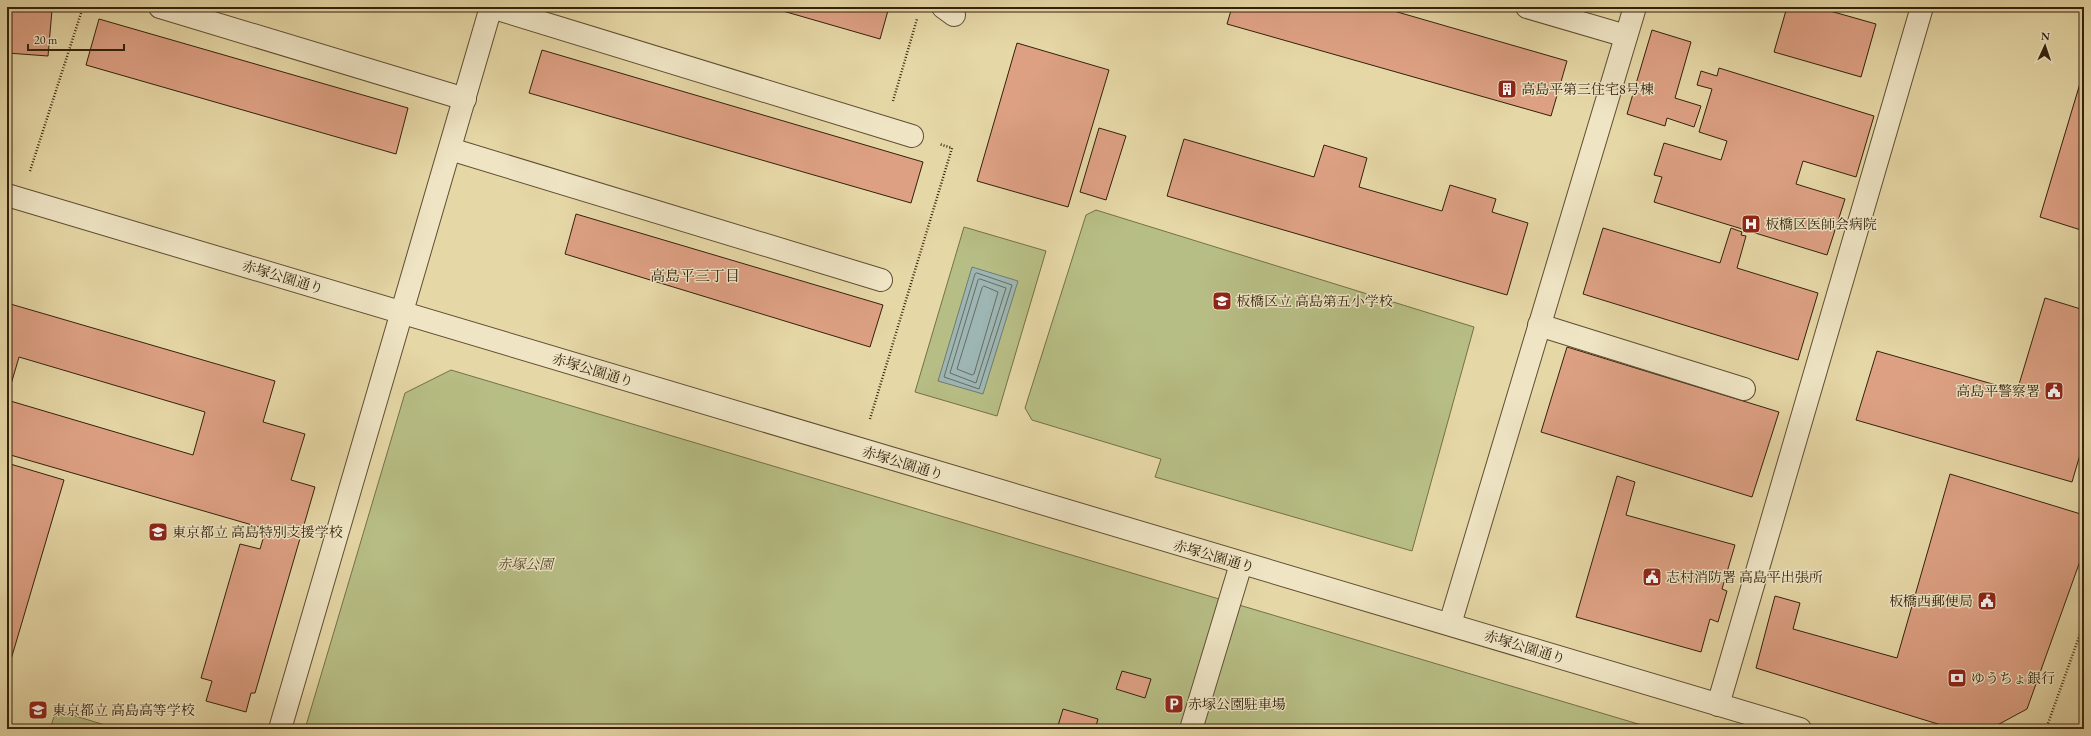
<svg xmlns="http://www.w3.org/2000/svg" width="2091" height="736" viewBox="0 0 2091 736" font-family="'EB Garamond','Noto Serif JP',serif">
	<style>
		.green { fill: #b7be85; stroke: #747048 }
		.water { fill: #9db6b4; stroke: #727a70 }
		.lines { fill: none; stroke-linecap: round; stroke-linejoin: round }
		.shore { stroke: #686c60; stroke-width: 1 }
		.building { fill: #dda083; stroke: #32210b }
		.minor-casing { stroke: #5f4e32; stroke-width: 24 }
		.path { stroke: #32210b; stroke-width: 2.5; stroke-dasharray: 1 2; stroke-linecap: butt }
		.minor { stroke: #efe5c5; stroke-width: 22 }
		.labels { text-anchor: middle; dominant-baseline: central; stroke-width: 3; stroke-linejoin: round; paint-order: stroke }
		.poi-label { font-size: 14px; fill: #32210b; stroke: #efe5c5; text-anchor: start }
		.street-label { font-size: 14px; fill: #32210b; stroke: #efe5c5 }
		.park-label { font-size: 14px; font-style: italic; fill: #53482a; stroke: #efe5c5 }
		.neighbourhood-label { font-size: 15px; fill: #32210b; stroke: #efe5c5 }
	</style>
	<rect width="100%" height="100%" fill="#e6d7a6"/>
	<filter id="stains"><feTurbulence type="fractalNoise" baseFrequency=".005" numOctaves="4"/><feColorMatrix values="0 0 0 0 .2 0 0 0 0 .09 0 0 0 0 .02 0 0 0 .5 -.17"/></filter>
	<radialGradient id="worn" r=".72"><stop offset=".6" stop-color="#630" stop-opacity="0"/><stop offset="1" stop-color="#630" stop-opacity=".3"/></radialGradient>
	<g class="green">
		<path d="M1096,210L1474,327L1412,551L1155,477L1161,459L1032,420L1025,408L1086,215Z"/>
		<path d="M964,227L1046,251L997,416L915,392Z"/>
		<path d="M451,370L1655,729H305L405,393Z"/>
		<path d="M56,710L118,729H50Z"/>
	</g>
	<path class="water" d="M972,267L1018,281L983,394L938,381Z"/>
	<g class="lines">
		<g class="shore">
			<path d="M977,273L1012,285L979,389L944,377L975,274Z"/>
			<path d="M980,279L1006,288L976,383L950,373L978,280Z"/>
			<path d="M984,286L998,292L974,374L972,375L957,369L982,288Z"/>
		</g>
	</g>
	<g class="building">
		<path d="M7,7L52,10L48,56L7,53Z"/>
		<path d="M769,7H889L880,39Z"/>
		<path d="M1232,7H1380L1567,61L1551,116L1227,24Z"/>
		<path d="M1787,7H1816L1876,24L1861,77L1774,52Z"/>
		<path d="M99,19L408,108L396,154L86,65Z"/>
		<path d="M1652,30L1691,42L1675,98L1701,106L1694,127L1667,118L1665,126L1627,114Z"/>
		<path d="M1017,43L1109,70L1068,207L977,181Z"/>
		<path d="M542,50L923,162L911,203L529,93Z"/>
		<path d="M1719,68L1874,116L1856,177L1803,161L1796,184L1845,199L1827,255L1654,202L1662,177L1654,175L1664,143L1721,160L1727,141L1699,132L1712,89L1697,85L1701,71L1717,76Z"/>
		<path d="M2084,70V231L2040,217Z"/>
		<path d="M1099,128L1126,136L1106,200L1080,192Z"/>
		<path d="M1184,139L1314,177L1324,145L1367,158L1359,187L1442,211L1450,185L1496,199L1492,212L1528,223L1507,295L1167,196Z"/>
		<path d="M576,214L883,305L870,347L565,254Z"/>
		<path d="M1603,228L1720,263L1731,228L1742,232L1741,235L1746,236L1737,268L1818,293L1798,360L1583,294Z"/>
		<path d="M2045,298L2084,310V441L2072,482L1856,420L1877,351L2017,391Z"/>
		<path d="M7,303L275,381L263,422L305,434L291,480L315,487L255,693H251L246,712L206,701L212,681L201,678L240,544L260,549L266,529L7,454V400L193,455L205,412L19,357L7,398Z"/>
		<path d="M1567,347L1779,412L1752,497L1541,432Z"/>
		<path d="M7,463L64,480L7,673Z"/>
		<path d="M1950,474L2084,515V550L2027,709L1990,729H1954L1756,668L1775,596L1800,603L1793,629L1897,658Z"/>
		<path d="M1617,476L1635,482L1626,515L1735,545L1722,589L1727,591L1718,622L1710,619L1701,652L1576,617Z"/>
		<path d="M1122,671L1151,679L1145,698L1116,689Z"/>
		<path d="M1063,709L1098,719L1095,729H1057Z"/>
	</g>
	<g class="lines">
		<defs>
			<g id="minor">
				<path d="M160,7L465,99"/>
				<path d="M491,7L912,136"/>
				<path d="M943,7L954,15"/>
				<path d="M1527,7L1626,36"/>
				<path d="M450,149L881,280"/>
				<path d="M7,195L1800,729"/>
				<path d="M1539,325L1744,389"/>
				<path d="M1450,624L1635,7"/>
				<path d="M1718,705L1922,7"/>
				<path d="M1192,726L1241,564"/>
				<path d="M280,729L491,7"/>
			</g>
		</defs>
		<use href="#minor" class="minor-casing"/>
		<g class="path">
			<path d="M893,101L917,19"/>
			<path d="M30,171L83,7"/>
			<path d="M870,419L952,148L939,144"/>
			<path d="M2046,729L2084,623"/>
		</g>
		<use href="#minor" class="minor"/>
	</g>
	<defs>
		<symbol id="building-square" viewBox="-11 -11 22 22"><rect x="-9" y="-9" width="18" height="18" rx="4" fill="#8f2418" stroke="#efe5c5"/><path d="M-4-6H4V6H1V3H-1V6H-4ZM-2.5-4.3h1.7v1.8h-1.7ZM.8-4.3h1.7v1.8H.8ZM-2.5-1h1.7V.8h-1.7ZM.8-1h1.7V.8H.8Z" fill="#fff"/></symbol>
		<symbol id="hospital-square" viewBox="-11 -11 22 22"><rect x="-9" y="-9" width="18" height="18" rx="4" fill="#8f2418" stroke="#efe5c5"/><path d="M-5-5h3v3.5h4V-5h3V5h-3V1.5h-4V5h-3Z" fill="#fff"/></symbol>
		<symbol id="school-square" viewBox="-11 -11 22 22"><rect x="-9" y="-9" width="18" height="18" rx="4" fill="#8f2418" stroke="#efe5c5"/><path d="M0-5L7-2L0 1L-7-2ZM-4 1L0 2.5L4 1V4Q0 6-4 4Z" fill="#fff"/></symbol>
		<symbol id="civic-square" viewBox="-11 -11 22 22"><rect x="-9" y="-9" width="18" height="18" rx="4" fill="#8f2418" stroke="#efe5c5"/><path d="M-.6-6.5H3V-4.5H.6V-3L4-1V1h2V6H-6V1h2V-1L-.6-3ZM-1.2 2.5V6h2.4V2.5Z" fill="#fff"/></symbol>
		<symbol id="bank-square" viewBox="-11 -11 22 22"><rect x="-9" y="-9" width="18" height="18" rx="4" fill="#8f2418" stroke="#efe5c5"/><path d="M-6-4H6V4H-6ZM0-2.3a2.3 2.3 0 1 0 0 4.6a2.3 2.3 0 1 0 0-4.6Z" fill="#fff"/></symbol>
		<symbol id="parking-square" viewBox="-11 -11 22 22"><rect x="-9" y="-9" width="18" height="18" rx="4" fill="#8f2418" stroke="#efe5c5"/><path d="M-3.5-5.5H1a3.5 3.5 0 0 1 0 7H-1V5.5H-3.5ZM-1-3.4V-.6H.8a1.4 1.4 0 0 0 0-2.8Z" fill="#fff"/></symbol>
	</defs>
	<g fill-rule="evenodd">
		<use href="#building-square" x="1496" y="78" width="22" height="22"/>
		<use href="#hospital-square" x="1740" y="213" width="22" height="22"/>
		<use href="#school-square" x="1211" y="290" width="22" height="22"/>
		<use href="#civic-square" x="2043" y="380" width="22" height="22"/>
		<use href="#school-square" x="147" y="521" width="22" height="22"/>
		<use href="#civic-square" x="1641" y="566" width="22" height="22"/>
		<use href="#civic-square" x="1976" y="590" width="22" height="22"/>
		<use href="#bank-square" x="1946" y="667" width="22" height="22"/>
		<use href="#parking-square" x="1163" y="693" width="22" height="22"/>
		<use href="#school-square" x="27" y="699" width="22" height="22"/>
	</g>
	<g class="labels">
		<g class="poi-label">
			<text x="1521" y="89">高島平第三住宅8号棟</text>
			<text x="1765" y="224">板橋区医師会病院</text>
			<text x="1236" y="301">板橋区立 高島第五小学校</text>
			<text x="2040" y="391" text-anchor="end">高島平警察署</text>
			<text x="172" y="532">東京都立 高島特別支援学校</text>
			<text x="1666" y="577">志村消防署 高島平出張所</text>
			<text x="1973" y="601" text-anchor="end">板橋西郵便局</text>
			<text x="1971" y="678">ゆうちょ銀行</text>
			<text x="1188" y="704">赤塚公園駐車場</text>
			<text x="52" y="710">東京都立 高島高等学校</text>
		</g>
		<g class="street-label">
			<text transform="translate(283 277) rotate(17)">赤塚公園通り</text>
			<text transform="translate(593 370) rotate(17)">赤塚公園通り</text>
			<text transform="translate(903 463) rotate(17)">赤塚公園通り</text>
			<text transform="translate(1214 556) rotate(16)">赤塚公園通り</text>
			<text transform="translate(1525 647) rotate(17)">赤塚公園通り</text>
		</g>
		<g class="park-label">
			<text x="525" y="564">赤塚公園</text>
		</g>
		<g class="neighbourhood-label">
			<text x="695" y="275">高島平三丁目</text>
		</g>
	</g>
	<rect width="2091" height="736" fill="none" stroke="#e6d7a6" stroke-width="24"/>
	<rect x="8" y="8" width="2075" height="720" fill="none" stroke="#32210b" stroke-width="2"/>
	<rect x="12" y="12" width="2067" height="712" fill="none" stroke="#32210b"/>
	<g transform="translate(2045 46) rotate(3)" stroke="#efe5c5" stroke-width="3" paint-order="stroke">
	<path d="M0-3L7 15L0 10L-7 15Z" fill="#32210b"/>
	<text y="-6" font-size="11" font-weight="bold" text-anchor="middle" fill="#32210b">N</text>
	</g>
	<path d="M28 44v6h96v-6" fill="none" stroke="#32210b" stroke-width="2"/>
	<text x="34" y="44" font-size="12" fill="#32210b" stroke="#efe5c5" stroke-width="3" paint-order="stroke">20 m</text>
	<rect width="100%" height="100%" filter="url(#stains)"/>
	<rect width="100%" height="100%" fill="url(#worn)"/>
</svg>
